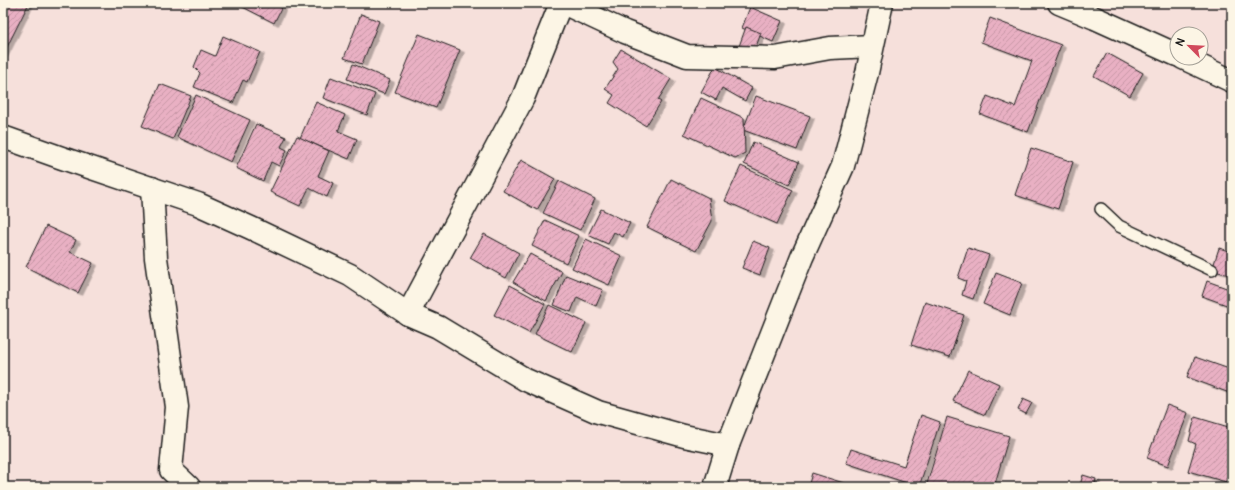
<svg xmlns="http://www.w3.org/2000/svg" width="1235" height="490" viewBox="0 0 1235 490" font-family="Pangolin,sans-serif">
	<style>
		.building { fill: url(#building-hatch); stroke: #1c1c1c; filter: url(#shadow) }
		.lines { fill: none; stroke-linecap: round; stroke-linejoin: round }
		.service-casing { stroke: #1c1c1c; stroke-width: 14 }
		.minor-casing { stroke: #1c1c1c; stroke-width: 25 }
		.service { stroke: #fcf5e5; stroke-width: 11 }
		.minor { stroke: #fcf5e5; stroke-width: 22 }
	</style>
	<defs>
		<pattern id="building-hatch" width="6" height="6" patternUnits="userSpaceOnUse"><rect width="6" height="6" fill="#e9b0c3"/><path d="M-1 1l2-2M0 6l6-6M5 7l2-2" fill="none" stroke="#c797a7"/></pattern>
		<filter id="shadow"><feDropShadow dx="4.5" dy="2.5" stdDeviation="0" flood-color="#0004"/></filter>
	</defs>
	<rect width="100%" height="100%" fill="#f6e0db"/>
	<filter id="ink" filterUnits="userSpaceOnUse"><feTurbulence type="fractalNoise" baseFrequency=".025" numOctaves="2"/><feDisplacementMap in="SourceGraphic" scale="8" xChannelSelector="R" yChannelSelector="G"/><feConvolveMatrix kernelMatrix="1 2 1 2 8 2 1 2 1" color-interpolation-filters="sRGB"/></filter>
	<g filter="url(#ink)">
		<g class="building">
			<path d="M3,3H29L3,55Z"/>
			<path d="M235,3H284L274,23Z"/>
			<path d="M750,7L782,21L773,42L742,28Z"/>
			<path d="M361,14L379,21L362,64L344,58Z"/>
			<path d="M990,18L1061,45L1028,132L980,114L987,96L1015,107L1032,61L981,42Z"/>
			<path d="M746,27L761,33L753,55L738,49Z"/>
			<path d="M419,34L460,50L436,108L395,92Z"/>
			<path d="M223,36L260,52L247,82L243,80L233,103L194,87L200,73L194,67L201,50L215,56Z"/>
			<path d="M621,49L671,79L658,100L661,102L646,126L609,103L614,95L605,89L618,69L613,62Z"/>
			<path d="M1107,53L1143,73L1130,96L1094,76Z"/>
			<path d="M353,64L390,80L384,94L347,79Z"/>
			<path d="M715,67L752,88L745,101L722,88L716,100L701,92Z"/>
			<path d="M331,77L375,94L367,115L323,98Z"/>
			<path d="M160,84L191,96L173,139L142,126Z"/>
			<path d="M196,95L250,120L231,162L177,137Z"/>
			<path d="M756,96L810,116L797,150L743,130Z"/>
			<path d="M701,98L744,118L745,153L735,158L684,134Z"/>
			<path d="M316,102L345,115L338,131L357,139L349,159L300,138Z"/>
			<path d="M256,124L286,137L281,147L287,150L279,166L271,162L263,181L236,168Z"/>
			<path d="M297,136L329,151L318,176L333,183L327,197L309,188L300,206L270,192Z"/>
			<path d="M753,142L799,162L789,185L744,164Z"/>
			<path d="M1031,148L1073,162L1058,209L1015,195Z"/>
			<path d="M521,160L555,179L537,210L503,191Z"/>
			<path d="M741,166L793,190L777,224L725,201Z"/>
			<path d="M671,179L709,198L712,221L696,251L647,227Z"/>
			<path d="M559,181L595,199L580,230L543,213Z"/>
			<path d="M601,209L630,223L623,237L614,232L608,244L588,235Z"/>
			<path d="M545,220L579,236L566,263L532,246Z"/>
			<path d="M46,226L76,240L70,252L93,263L78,293L26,267Z"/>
			<path d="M484,234L519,253L506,278L470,258Z"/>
			<path d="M586,239L622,256L609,285L572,268Z"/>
			<path d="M753,241L770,248L760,275L742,268Z"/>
			<path d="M968,248L989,255L973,299L962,295L966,281L958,278Z"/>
			<path d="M1219,248L1232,252V276L1212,270Z"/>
			<path d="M530,254L562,272L546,301L513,282Z"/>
			<path d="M996,273L1022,283L1010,315L983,304Z"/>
			<path d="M566,275L603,290L596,306L577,297L571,312L554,305Z"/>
			<path d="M1207,281L1232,290V307L1202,296Z"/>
			<path d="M510,285L545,304L529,333L494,315Z"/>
			<path d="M925,302L964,315L950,357L911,345Z"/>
			<path d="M549,305L586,323L572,352L535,334Z"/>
			<path d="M1195,357L1232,370V394L1187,377Z"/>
			<path d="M968,370L999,384L985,415L953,401Z"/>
			<path d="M1023,399L1032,403L1026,414L1018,410Z"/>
			<path d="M1167,405L1188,413L1168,466L1147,458Z"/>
			<path d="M921,415L940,422L919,487L846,463L851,449L904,466Z"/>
			<path d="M947,417L1009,436L994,487H926Z"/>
			<path d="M1195,417L1232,428V461L1226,482L1188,471L1196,444L1189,441Z"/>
			<path d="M812,473L847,484V487H808Z"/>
			<path d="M1083,475L1096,479L1094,487H1085L1080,485Z"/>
		</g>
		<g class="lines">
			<defs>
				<path id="service" d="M1101,209L1119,226L1212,270"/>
				<g id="minor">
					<path d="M563,3L625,32L687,56L775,58L830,48L872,46"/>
					<path d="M1059,3L1095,18L1177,55"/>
					<path d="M1183,58L1232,81"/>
					<path d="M3,137L62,158L198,204L251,228L350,275L408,314L438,327L526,380L598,412L684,436L728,445"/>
					<path d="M152,188L156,258L177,407L171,470L189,487"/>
					<path d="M408,314L523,98L561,3"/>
					<path d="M715,487L728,445L802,257L843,166L867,73L882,3"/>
				</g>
			</defs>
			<use href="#service" class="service-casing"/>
			<use href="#minor" class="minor-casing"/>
			<use href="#service" class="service"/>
			<use href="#minor" class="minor"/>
		</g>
	</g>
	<rect width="1235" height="490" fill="none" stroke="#fcf5e5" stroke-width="16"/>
	<rect x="8" y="8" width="1219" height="474" fill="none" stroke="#1c1c1c" stroke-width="1.5" filter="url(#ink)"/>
	<g transform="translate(1189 46) rotate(294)"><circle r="19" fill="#fcf5e5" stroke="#a29e95"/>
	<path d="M0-3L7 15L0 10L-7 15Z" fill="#d1495b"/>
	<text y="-6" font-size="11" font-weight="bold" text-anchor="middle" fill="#1c1c1c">N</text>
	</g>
</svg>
